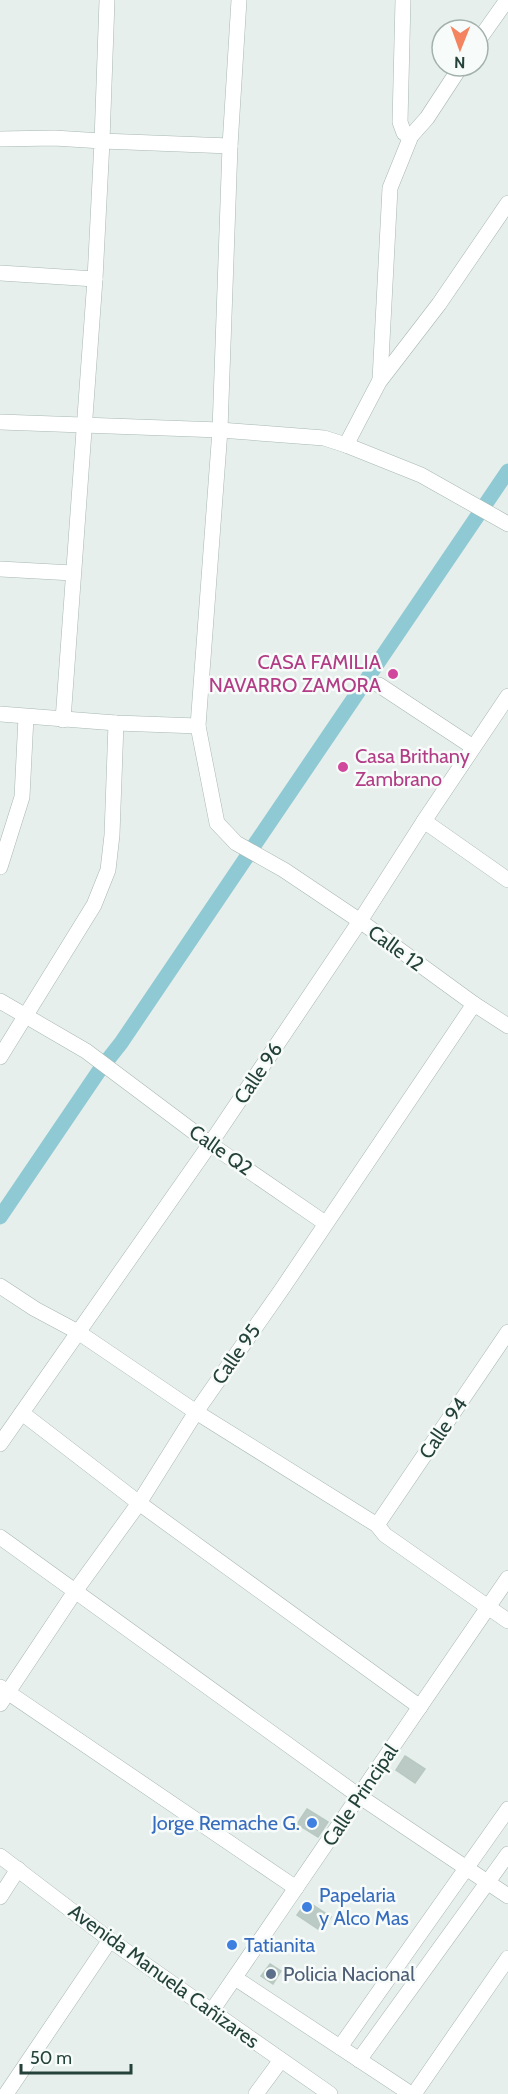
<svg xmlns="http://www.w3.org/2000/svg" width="508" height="2094" viewBox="0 0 508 2094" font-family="Cabin,sans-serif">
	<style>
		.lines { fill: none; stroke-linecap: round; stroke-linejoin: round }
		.canal { stroke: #8ec9d4; stroke-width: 15 }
		.building { fill: #bbcac4; stroke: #b8c9c2; stroke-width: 1.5 }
		.minor-casing { stroke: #a8b8b2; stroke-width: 16 }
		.minor { stroke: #fff; stroke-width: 15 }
		.hotel-dot { fill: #d1479c; stroke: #f7fbf9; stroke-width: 2 }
		.shop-dot { fill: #3f7fe0; stroke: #f7fbf9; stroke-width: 2 }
		.service-dot { fill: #5c6f8a; stroke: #f7fbf9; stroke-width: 2 }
		.labels { text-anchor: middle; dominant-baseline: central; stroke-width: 5; stroke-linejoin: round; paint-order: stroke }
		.hotel-label { font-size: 20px; fill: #b23c85; stroke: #f7fbf9; text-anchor: end }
		.street-label { font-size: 20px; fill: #24423a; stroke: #f7fbf9 }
		.shop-label { font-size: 20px; fill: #366cbe; stroke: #f7fbf9; text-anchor: start }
		.service-label { font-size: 20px; fill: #4e5e75; stroke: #f7fbf9; text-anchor: start }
	</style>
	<rect width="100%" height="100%" fill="#e6efeb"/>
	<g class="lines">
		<g class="canal">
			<path d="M253,847L508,471"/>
			<path d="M106,1062L121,1043L248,855"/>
			<path d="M0,1217L101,1068"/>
		</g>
	</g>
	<g class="building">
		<path d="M405,1756L425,1769L415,1783L396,1770Z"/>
		<path d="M307,1809L328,1822L318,1837L297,1824Z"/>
		<path d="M307,1901L331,1917L321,1931L297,1915Z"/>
		<path d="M270,1964L281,1971L273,1984L261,1976Z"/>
	</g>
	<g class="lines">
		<defs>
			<g id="minor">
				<path d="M107,0L102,141L230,146"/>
				<path d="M239,0L230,146L220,430L198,726L217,823L236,843L284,870L360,921L474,1004L508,1026"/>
				<path d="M403,0L400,122L404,133L411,136"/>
				<path d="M478,41L507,0"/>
				<path d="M0,139L54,138L102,141L95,279L63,720"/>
				<path d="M0,273L95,279"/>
				<path d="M380,380L390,188L411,136L427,118L461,66"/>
				<path d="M0,422L220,430L324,438L346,445L421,475L508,524"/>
				<path d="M346,445L379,382L439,304L508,203"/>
				<path d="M0,569L73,573"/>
				<path d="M379,685L473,747"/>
				<path d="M0,714L116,723L198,726"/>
				<path d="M424,821L508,880"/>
				<path d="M0,867L22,797L26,717"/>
				<path d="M0,1001L86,1051L210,1144L325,1223"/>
				<path d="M0,1057L94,905L108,870L112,835L116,723"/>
				<path d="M0,1286L35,1309L78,1332L196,1412L377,1525L385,1535L508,1621"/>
				<path d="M22,1413L139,1503L420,1707"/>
				<path d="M0,1444L210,1144L360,921L424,821L508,696"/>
				<path d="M377,1525L508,1332"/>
				<path d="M0,1537L359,1796L508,1896"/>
				<path d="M0,1687L296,1888"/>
				<path d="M0,1704L76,1590L139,1503L196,1412L282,1289L474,1004"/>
				<path d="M0,1856L110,1940L330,2094"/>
				<path d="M0,1897L18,1869"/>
				<path d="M235,1978L411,2094"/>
				<path d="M211,2012L508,1578"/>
				<path d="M340,2047L508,1809"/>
				<path d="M359,2060L508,1854"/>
				<path d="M6,2094L110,1940"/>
				<path d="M256,2094L281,2060"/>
				<path d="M414,2094L508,1958"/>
			</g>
		</defs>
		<use href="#minor" class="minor-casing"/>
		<use href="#minor" class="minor"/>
	</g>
	<g class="hotel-dot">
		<circle cx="393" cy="674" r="6"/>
		<circle cx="343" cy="767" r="6"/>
	</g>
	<g class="shop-dot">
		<circle cx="312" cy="1823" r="6"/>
		<circle cx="307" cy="1907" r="6"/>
		<circle cx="232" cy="1945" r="6"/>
	</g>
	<circle class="service-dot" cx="271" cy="1974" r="6"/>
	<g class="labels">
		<g class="hotel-label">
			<text x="381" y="662">CASA FAMILIA<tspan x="381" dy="23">NAVARRO ZAMORA</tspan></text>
			<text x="355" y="756" text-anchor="start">Casa Brithany<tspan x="355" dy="23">Zambrano</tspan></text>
		</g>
		<g class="street-label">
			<text transform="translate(396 948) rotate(36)">Calle 12</text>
			<text transform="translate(258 1073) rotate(-56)">Calle 96</text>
			<text transform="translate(221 1150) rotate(35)">Calle Q2</text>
			<text transform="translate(236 1354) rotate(-55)">Calle 95</text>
			<text transform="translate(443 1428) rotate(-56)">Calle 94</text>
			<text transform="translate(360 1795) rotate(-56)">Calle Principal</text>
			<text transform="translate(164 1976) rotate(36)">Avenida Manuela Cañizares</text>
		</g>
		<g class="shop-label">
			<text x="300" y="1823" text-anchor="end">Jorge Remache G.</text>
			<text x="319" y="1895">Papelaria<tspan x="319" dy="23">y Alco Mas</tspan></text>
			<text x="244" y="1945">Tatianita</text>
		</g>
		<g class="service-label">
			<text x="283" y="1974">Policia Nacional</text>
		</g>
	</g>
	<g transform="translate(460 48) rotate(181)"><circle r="28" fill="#f7fbf9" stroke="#a3b1ad" stroke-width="1.5"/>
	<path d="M0-4.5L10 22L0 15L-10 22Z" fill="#f4845f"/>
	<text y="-9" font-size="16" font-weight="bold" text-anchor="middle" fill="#24423a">N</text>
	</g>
	<path d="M21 2064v9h110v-9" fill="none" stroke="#24423a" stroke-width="3"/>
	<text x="30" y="2064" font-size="18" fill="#24423a" stroke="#f7fbf9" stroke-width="4.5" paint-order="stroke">50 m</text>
</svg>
